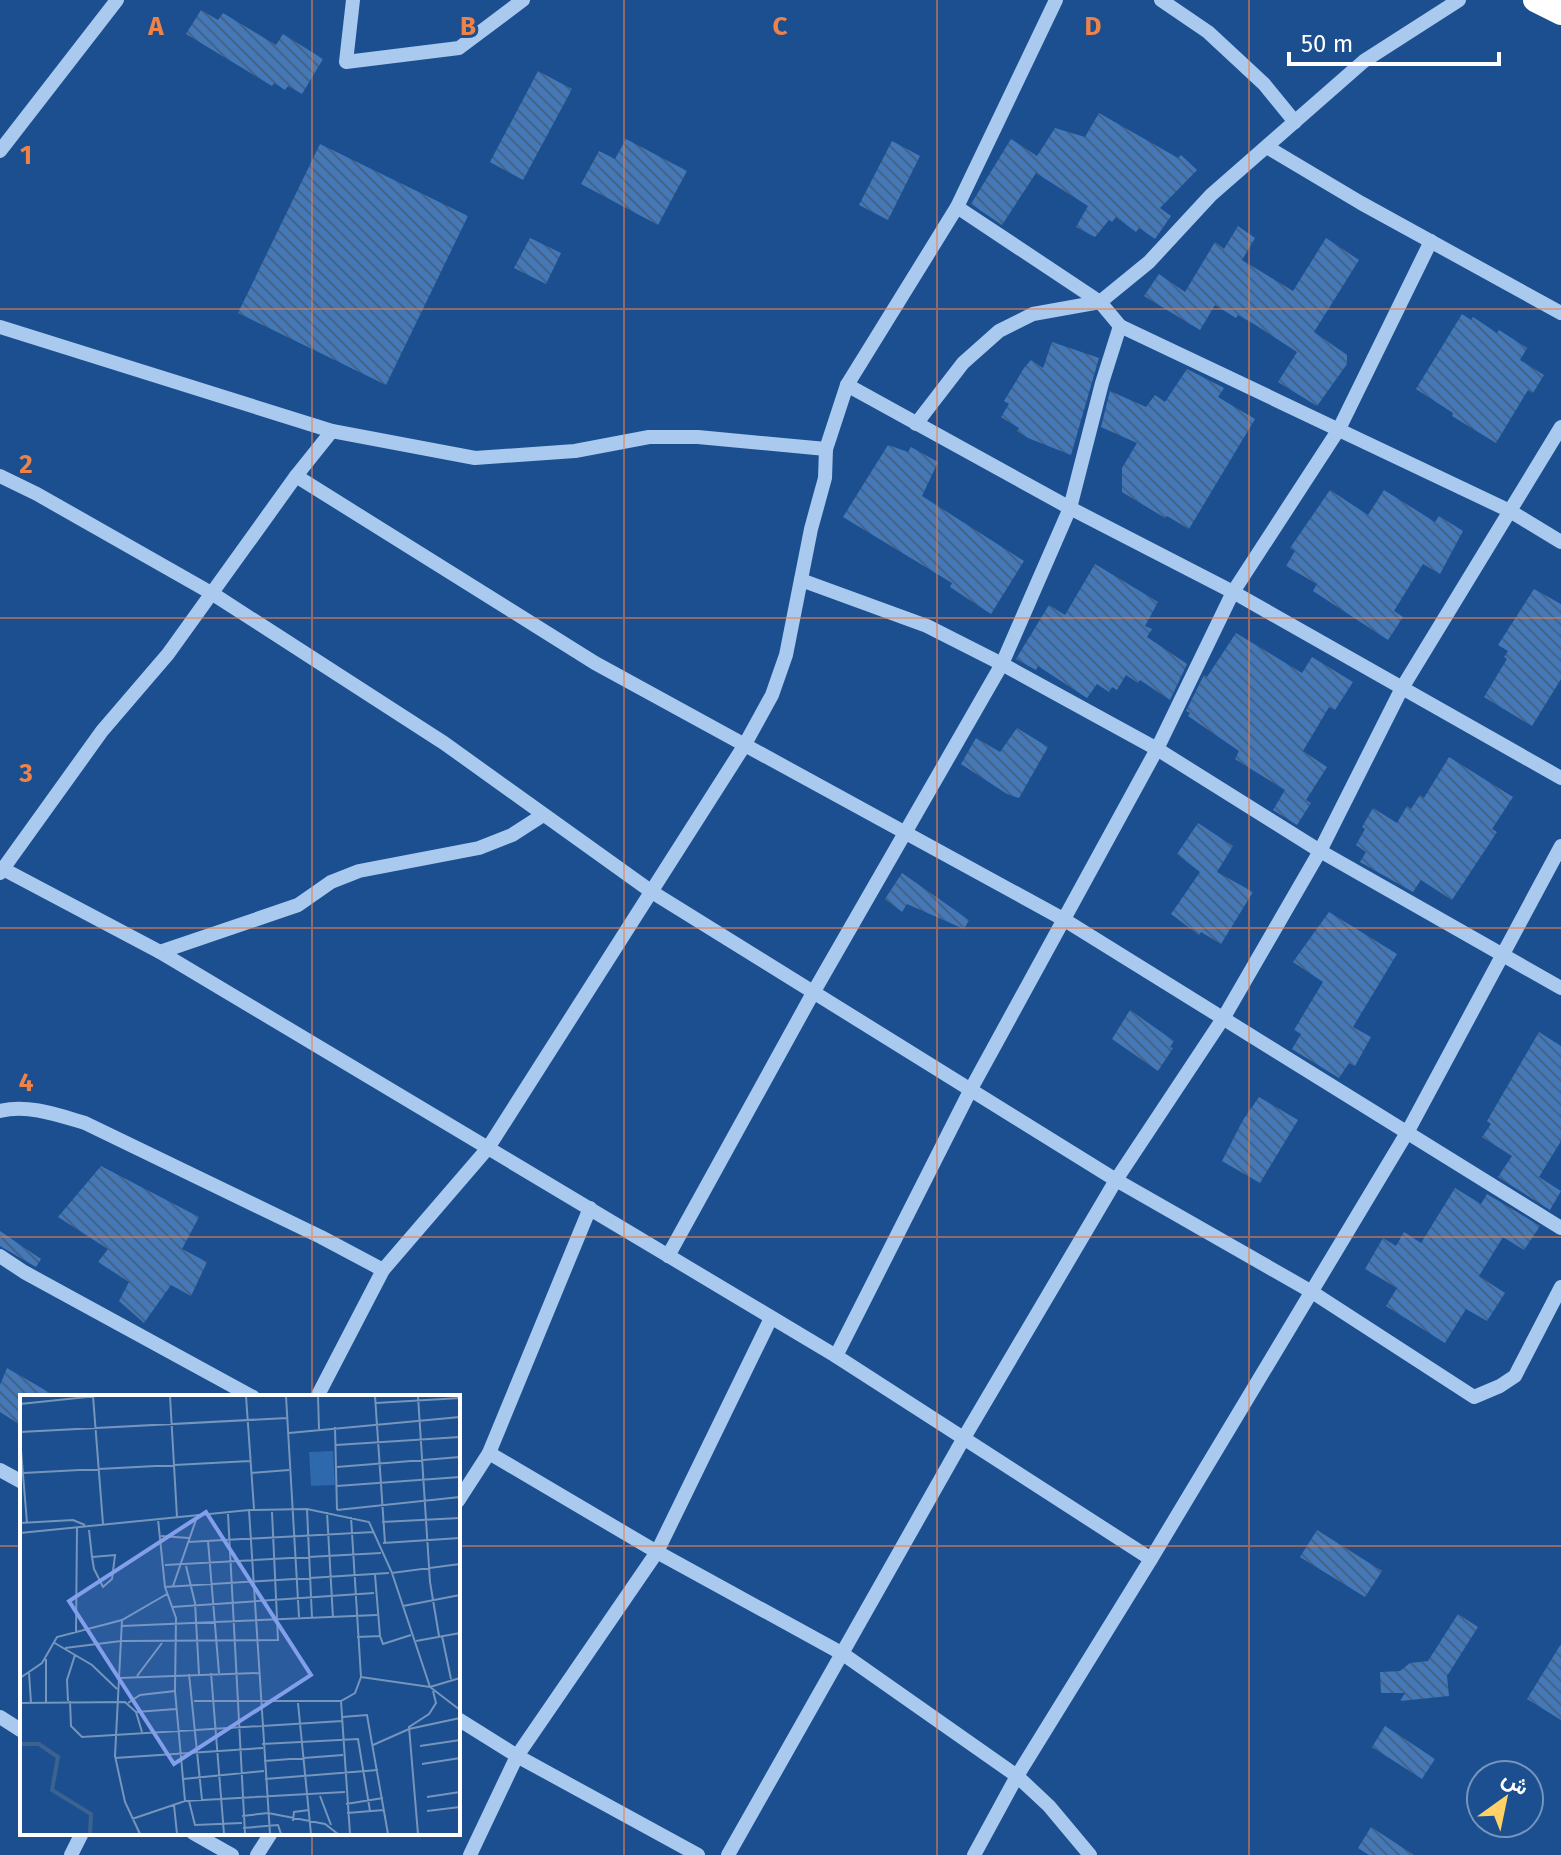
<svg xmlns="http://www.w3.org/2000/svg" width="1561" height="1855" viewBox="0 0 1561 1855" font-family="'Fira Sans',Vazirmatn,sans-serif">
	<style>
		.building { fill: url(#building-back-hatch) }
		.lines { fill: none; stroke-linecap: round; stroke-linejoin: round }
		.minor { stroke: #a9c9ee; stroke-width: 14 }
		.highway { stroke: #fff; stroke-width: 24 }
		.grid { fill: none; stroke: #ee8249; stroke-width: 2; stroke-opacity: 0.55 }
		.inset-river { fill: none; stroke: #3c6290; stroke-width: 4 }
		.inset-road { fill: none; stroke: #7695bc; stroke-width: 2 }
		.view { fill: #839eea; fill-opacity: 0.15; stroke: #839eea; stroke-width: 4 }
		.inset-edge { fill: none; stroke: #fff; stroke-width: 4 }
		.grid-label { font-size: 26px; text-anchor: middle; font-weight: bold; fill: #ee8249; stroke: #1b4f8f; stroke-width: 6; stroke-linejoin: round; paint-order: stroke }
	</style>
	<defs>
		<pattern id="building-back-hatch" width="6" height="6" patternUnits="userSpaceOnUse" patternTransform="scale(2)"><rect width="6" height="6" fill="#4478b7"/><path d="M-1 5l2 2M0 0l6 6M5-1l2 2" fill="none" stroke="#486282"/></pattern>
	</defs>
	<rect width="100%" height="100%" fill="#1b4f8f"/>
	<g class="building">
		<path d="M201,10L218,20L223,13L276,45L283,34L323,59L302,94L288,86L285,90L274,83L272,86L186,34Z"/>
		<path d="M538,71L572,89L523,180L490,162Z"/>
		<path d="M1099,113L1178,158L1181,155L1197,170L1160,208L1171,216L1155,239L1139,228L1136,232L1116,217L1112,222L1109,220L1095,237L1076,227L1088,206L1036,173L1002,225L971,204L1011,139L1037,156L1055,128L1085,137Z"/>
		<path d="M626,139L687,171L658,225L581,184L599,151L615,159Z"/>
		<path d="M892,141L920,156L888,220L859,205Z"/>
		<path d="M320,144L468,216L386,385L238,313Z"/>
		<path d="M1238,226L1255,238L1242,260L1293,291L1326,238L1359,260L1314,332L1347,355V364L1317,406L1278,382L1297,352L1254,324L1238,315L1236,318L1215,305L1200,330L1144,296L1159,274L1185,292L1215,242L1224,249Z"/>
		<path d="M530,238L561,253L546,284L514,268Z"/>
		<path d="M1462,314L1471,320L1473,317L1497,333L1499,330L1527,348L1520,360L1544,375L1533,393L1528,390L1496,443L1452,416L1453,413L1416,389Z"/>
		<path d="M1052,342L1099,358L1071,455L1028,438L1017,431L1019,428L1001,417L1009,404L1004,401L1024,368L1031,360L1043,368Z"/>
		<path d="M1187,369L1224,388L1218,397L1255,419L1189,529L1167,516L1165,518L1122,492V468L1137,443L1101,427L1110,391L1146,407L1155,395L1165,402Z"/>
		<path d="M888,445L908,452L911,447L938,462L922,496L1024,561L991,614L950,587L952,583L843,517Z"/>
		<path d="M1330,490L1368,515L1384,490L1435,522L1439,516L1463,531L1440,574L1423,564L1394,611L1403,617L1388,640L1313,591L1317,584L1286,566L1295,551L1290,548Z"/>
		<path d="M1095,564L1158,602L1145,626L1152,629L1147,637L1187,664L1170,700L1140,680L1138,683L1126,675L1117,690L1112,687L1109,692L1097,684L1087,698L1038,666L1036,670L1016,659L1049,605L1065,615Z"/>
		<path d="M1534,589L1561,604V679L1532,726L1484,697L1507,659L1504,657L1508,651L1498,645Z"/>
		<path d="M1236,633L1302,673L1312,657L1353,682L1335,710L1329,707L1303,751L1327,767L1306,800L1311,803L1297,825L1273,810L1285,790L1235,759L1239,751L1188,716L1190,713L1186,711L1204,675L1207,677Z"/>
		<path d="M1017,728L1048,747L1019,798L1007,794L961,764L976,738L1000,752Z"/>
		<path d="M1449,757L1513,797L1492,829L1497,832L1452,900L1421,880L1413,892L1360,862L1366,852L1356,845L1365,829L1362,827L1373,808L1397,823L1407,806L1411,809L1420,795L1424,798Z"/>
		<path d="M1198,823L1233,846L1217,872L1253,892L1221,944L1201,932L1199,935L1171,914L1200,872L1177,854Z"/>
		<path d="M902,873L969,920L964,929L907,904L902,912L885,899Z"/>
		<path d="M1329,912L1397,954L1353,1027L1371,1037L1355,1066L1349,1063L1339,1078L1292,1049L1301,1034L1294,1030L1323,982L1293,962Z"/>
		<path d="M1130,1010L1174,1041L1170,1047L1173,1048L1158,1071L1112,1039Z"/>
		<path d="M1539,1032L1561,1046V1141L1539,1177L1561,1191L1550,1210L1498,1177L1512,1156L1482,1137L1491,1124L1487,1121Z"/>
		<path d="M1259,1097L1298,1120L1260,1183L1222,1161L1243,1120Z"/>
		<path d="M101,1166L199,1217L182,1249L207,1262L191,1296L171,1285L144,1323L119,1301L129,1282L98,1262L108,1249L58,1217Z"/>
		<path d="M1455,1188L1481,1204L1487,1194L1540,1226L1524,1250L1503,1237L1479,1276L1505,1293L1487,1321L1466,1309L1445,1343L1386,1306L1397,1288L1365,1269L1383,1238L1396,1246L1404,1232L1421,1243Z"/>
		<path d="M0,1231L41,1259L36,1267L0,1246Z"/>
		<path d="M7,1368L57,1397H22V1426L0,1412V1385Z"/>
		<path d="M1317,1530L1382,1571L1365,1597L1300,1557Z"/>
		<path d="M1458,1614L1478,1627L1447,1676L1449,1696L1400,1701L1405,1693H1381L1380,1672L1400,1671L1410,1663L1428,1661Z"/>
		<path d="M1561,1644V1720L1527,1699Z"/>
		<path d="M1385,1726L1435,1759L1422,1779L1372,1747Z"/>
		<path d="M1371,1827L1414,1855H1369L1358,1848Z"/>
	</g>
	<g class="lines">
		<g class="minor">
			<path d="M353,0L346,62L459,48L523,0"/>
			<path d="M1161,0L1208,32L1264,84L1295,122"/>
			<path d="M1267,147L1361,203L1561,313"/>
			<path d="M0,151L117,0"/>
			<path d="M957,207L1100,302L1120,326L1510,511L1561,542"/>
			<path d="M0,327L332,431L475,458L575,451L649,437H698L826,449"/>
			<path d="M847,385L1070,508L1233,592L1561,778"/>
			<path d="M916,424L963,363L999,331L1033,314L1100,302L1149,262L1211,195L1364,61L1459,0"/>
			<path d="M0,476L37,494L213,594L444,743L652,892L1116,1180L1312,1292L1474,1397L1500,1386L1515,1376L1561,1287"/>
			<path d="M296,476L595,663L1063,919L1561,1228"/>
			<path d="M801,580L927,626L1002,664L1157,749L1320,851L1561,988"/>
			<path d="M3,869L160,952L836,1356L1151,1559"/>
			<path d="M0,873L102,731L168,654L296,476L332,431"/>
			<path d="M160,952L298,905L331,882L359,871L479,848L512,835L543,815"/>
			<path d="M0,1111C28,1104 58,1115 85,1123L321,1237L383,1270"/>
			<path d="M0,1256L24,1272L253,1397"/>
			<path d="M668,1256L813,993L1002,664L1070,508L1102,383L1120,326"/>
			<path d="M836,1356L971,1089L1157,749L1233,592L1339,429L1431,241"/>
			<path d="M317,1397L383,1270L488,1148L744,746L772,695L786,655L811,529L825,478L826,449L847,385L957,207L1056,0"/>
			<path d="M489,1453L657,1552L843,1654L1017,1776L1049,1806L1090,1855"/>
			<path d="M0,1470L22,1482"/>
			<path d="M458,1501L489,1453L590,1208"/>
			<path d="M0,1717L22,1731"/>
			<path d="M458,1719L517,1756L698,1855"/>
			<path d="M193,1833L232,1855"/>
			<path d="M71,1855L82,1833"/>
			<path d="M257,1855L271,1833"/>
			<path d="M470,1855L517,1756L657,1552L771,1318"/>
			<path d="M728,1855L965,1436L1116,1180L1224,1017L1320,851L1402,688L1561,427"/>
			<path d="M974,1855L1017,1776L1151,1559L1408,1131L1561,846"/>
		</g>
		<path class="highway" d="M1535,0L1561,13"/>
	</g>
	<path class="grid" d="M312,0V1397M624,0V1855M937,0V1855M1249,0V1855M0,309H1561M0,618H1561M0,928H1561M0,1237H1561M0,1546H22M458,1546H1561M312,1833V1855"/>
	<g transform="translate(20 1395)">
		<rect width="440" height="440" fill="#1b4f8f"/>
		<path d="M313,56L315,90L291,91L289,57Z" fill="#2e69ad"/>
		<path class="inset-river" d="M0,349H19L38,362L32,395L71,419L70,439"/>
		<path class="inset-road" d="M73,1L83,129M150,1L157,122M226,1L234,114M266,1L279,222M298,1L299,34M355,1L365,148M398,1L410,187L419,241M356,8L440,3M0,9L77,1M315,32L317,115M0,37L267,23M269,38L440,22M0,43L7,128M316,50L440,42M317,72L440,62M3,78L230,66M231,78L269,75M317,91L440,82M287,114L292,223M229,115L250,439M317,115L440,102M307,117L313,223M208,119L225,439M138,124L145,192L156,223L155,296L165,406M362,127L440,123M0,128L53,125L65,130M69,135L72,162L74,174L83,192L92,184L95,160L72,162M0,138L229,115L287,114L349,127L372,178L440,169M141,141L169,143M188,146L199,278M168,147L354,137M363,148L440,143M145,170L361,158M166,171L175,208L179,279M372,178L410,292L440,315M355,180L360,241M153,191L178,119M145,192L369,178M383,211L440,200M152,212L354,198M102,225L95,361L105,407L120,439M102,231L357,220M56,238L57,133M422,241L431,284M337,242L360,241L363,249L391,240M396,246L440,238M33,247L72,270L97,294M45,253L101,246L258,245L252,117M9,278L11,308M191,278L204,439M169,279L182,405M117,281L142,248M341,282L410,292L440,283M0,283L22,268L37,242L102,225L147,199M99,283L239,278M48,306L47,285L55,260M50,306L51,331L62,342L322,326M174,306H321L335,298L341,282L331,122M321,306L330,439M26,307V264M0,308L105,307L116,317L122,337M108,308L120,300L155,296M278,308L291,439M116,317L156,314M322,322L347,320L368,439M242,349L338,344L350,416M353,350L389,334L440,323M400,351L440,345M95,363L243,353M244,366L323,360M402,369L440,363M163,384L244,376M245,384L358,375M300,401L311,430M407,402L440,397M169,406L175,430L222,428M326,409L363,403M154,410L157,439M407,416L440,412M327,418L364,415M222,421L248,418L305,429L318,439M112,424L165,406L325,397M273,426L274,417L289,415M223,433L258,430L261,439M398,439L389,332L409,319L416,308L413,296"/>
		<path class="view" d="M186,117L291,280L154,369L49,206Z"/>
		<rect width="440" height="440" class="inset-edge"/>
	</g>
	<g class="grid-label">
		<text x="156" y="35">A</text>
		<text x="468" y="35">B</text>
		<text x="780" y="35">C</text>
		<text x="1093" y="35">D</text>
		<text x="26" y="164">1</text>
		<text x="26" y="473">2</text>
		<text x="26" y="782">3</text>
		<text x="26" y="1091">4</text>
	</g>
	<g transform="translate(1505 1799) rotate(33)"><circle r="38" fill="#1b4f8f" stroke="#7695bc" stroke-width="2"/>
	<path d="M0-6L14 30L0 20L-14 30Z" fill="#ffd166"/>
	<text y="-12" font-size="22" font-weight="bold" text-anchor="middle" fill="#ffffff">ش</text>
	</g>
	<path d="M1289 52v12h210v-12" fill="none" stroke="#ffffff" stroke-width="4"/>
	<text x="1301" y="52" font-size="24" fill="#ffffff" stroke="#1b4f8f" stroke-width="6" paint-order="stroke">50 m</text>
</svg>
